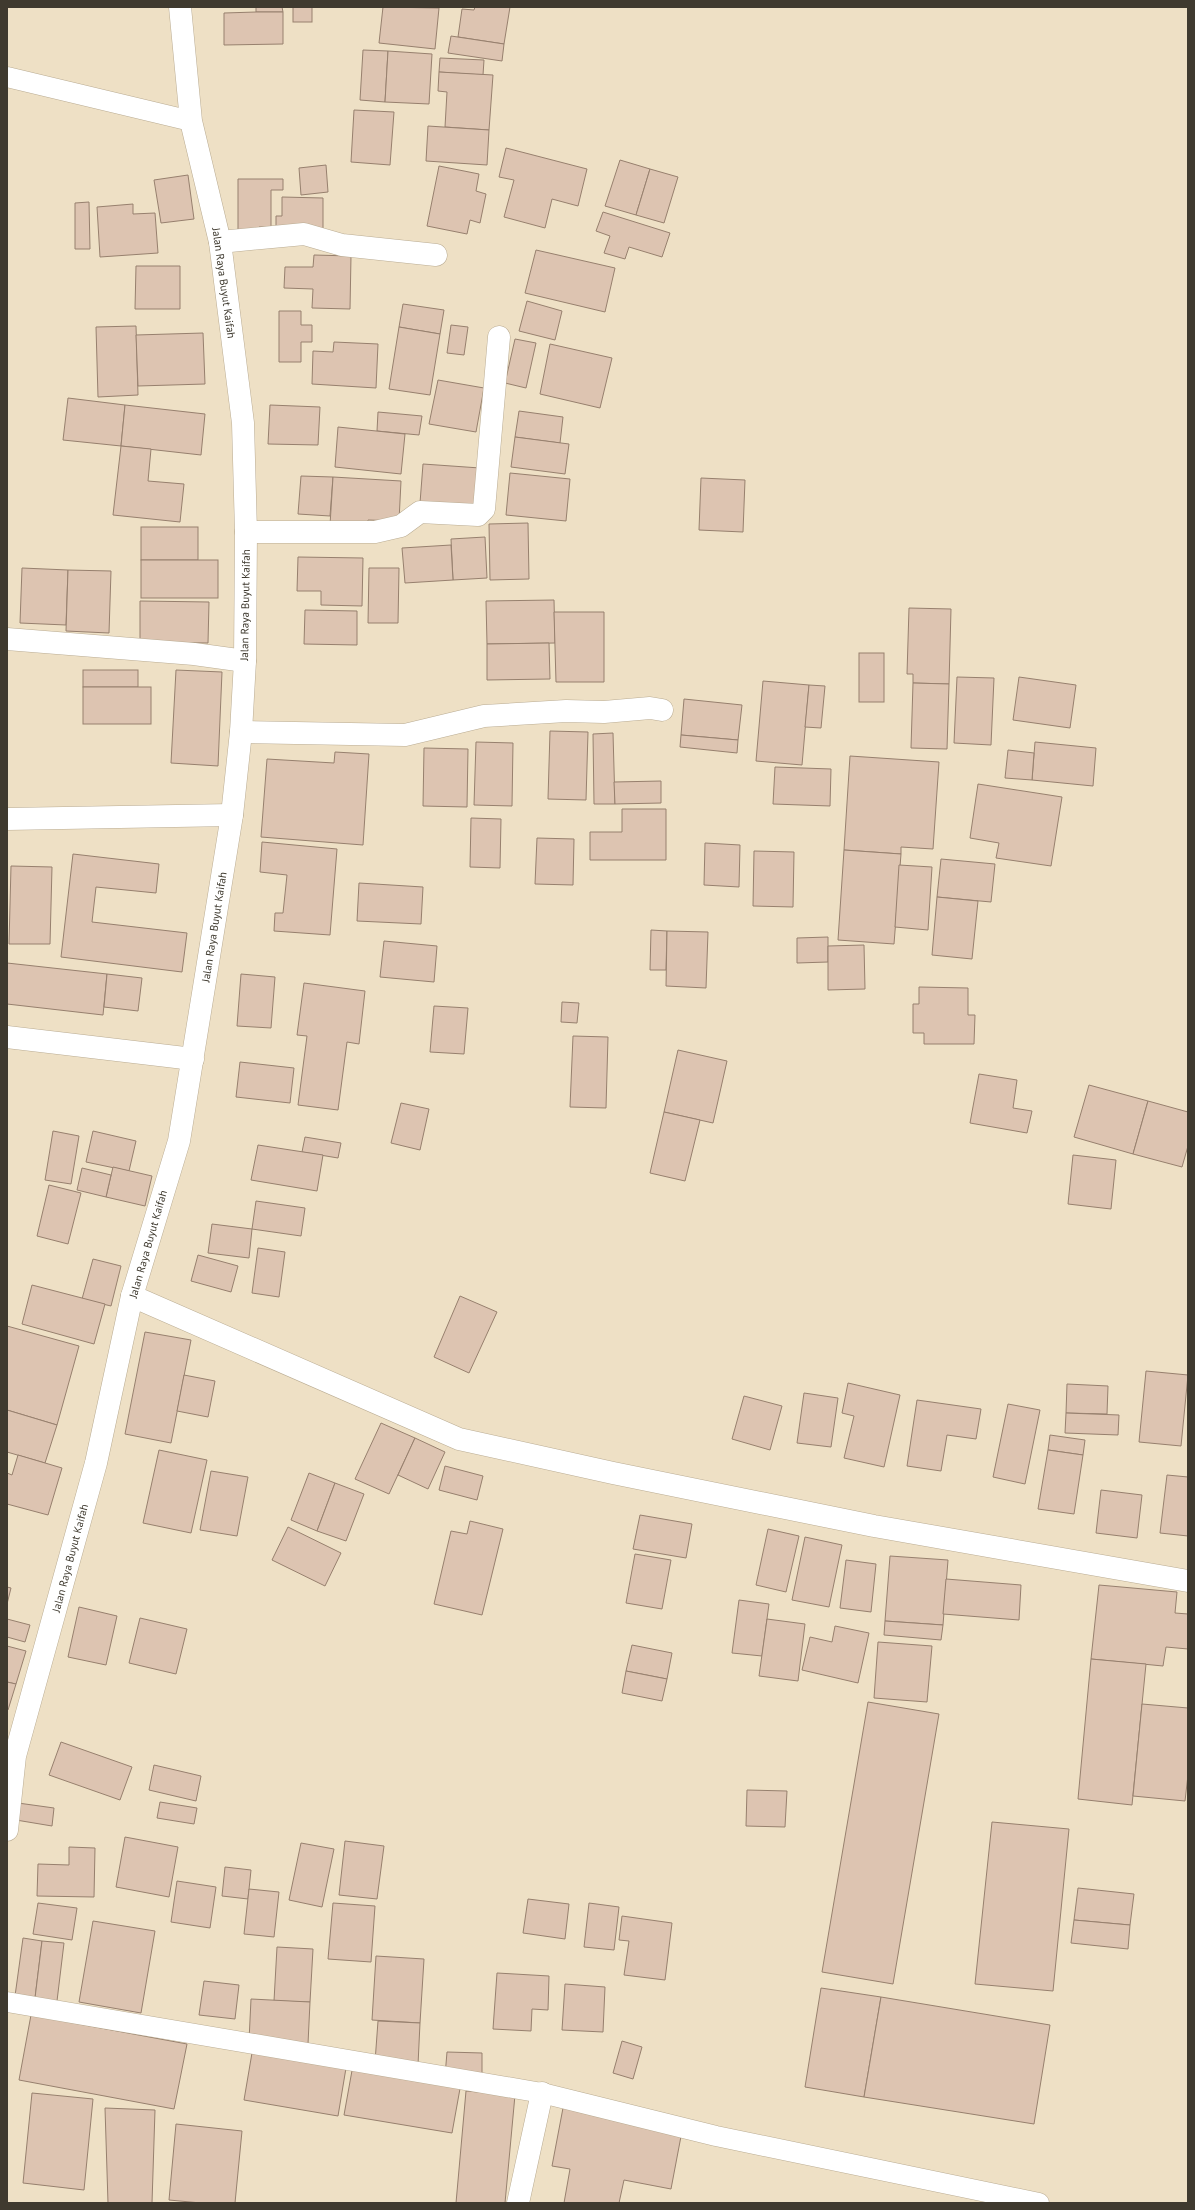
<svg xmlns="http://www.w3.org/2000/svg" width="1195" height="2210" viewBox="0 0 1195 2210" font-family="'PT Sans',sans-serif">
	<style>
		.building { fill: #ddc4b1; stroke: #97806e }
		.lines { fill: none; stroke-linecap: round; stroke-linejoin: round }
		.lane-casing { stroke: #baac93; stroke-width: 21 }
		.street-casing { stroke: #baac93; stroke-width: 23 }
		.secondary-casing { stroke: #baac93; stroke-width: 23 }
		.lane { stroke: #fff; stroke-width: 20 }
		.street { stroke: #fff; stroke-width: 22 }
		.secondary { stroke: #fff; stroke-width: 22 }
		.labels { text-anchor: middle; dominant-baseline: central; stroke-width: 3.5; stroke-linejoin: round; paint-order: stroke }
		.street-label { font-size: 11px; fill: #3f3a2f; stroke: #fff }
	</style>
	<rect width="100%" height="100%" fill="#eee0c5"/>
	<g class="building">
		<path d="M256,7H282L283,12H256Z"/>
		<rect x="293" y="7" width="19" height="15"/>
		<path d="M383,7L439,8L435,49L379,43Z"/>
		<path d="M475,7H510L504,44L458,37L462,9L474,10Z"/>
		<path d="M256,12H283V44L224,45V13Z"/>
		<path d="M451,36L504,44L502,61L448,53Z"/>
		<path d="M363,50L388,51L385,102L360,100Z"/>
		<path d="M388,51L432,54L429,104L385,102Z"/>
		<path d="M440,58L484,60L483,75L439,72Z"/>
		<path d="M439,72L493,75L489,130L445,127L447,92L438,91Z"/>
		<path d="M354,110L394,112L390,165L351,162Z"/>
		<path d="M428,126L489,130L487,165L426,161Z"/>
		<path d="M506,148L587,169L578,206L552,199L545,228L504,217L514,180L499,177Z"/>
		<path d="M620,160L650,169L636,215L605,206Z"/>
		<path d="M326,165L328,192L301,195L299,168Z"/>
		<path d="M439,166L479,174L476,191L486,194L480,223L470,220L467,234L427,226Z"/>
		<path d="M650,169L678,177L664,223L636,215Z"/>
		<path d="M188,175L194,219L161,223L154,180Z"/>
		<path d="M238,179H283V190H271V227H259V234H238Z"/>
		<path d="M282,197L323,198V233L276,232V216H282Z"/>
		<path d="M89,202L90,249H75V203Z"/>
		<path d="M133,204V214L155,213L158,253L100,257L97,207Z"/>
		<path d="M603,212L670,233L662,257L629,247L625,259L604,253L610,236L596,231Z"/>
		<path d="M536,250L615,268L605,312L525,293Z"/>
		<path d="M314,255L351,256L350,309L312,308L313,289L284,288L285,267H313Z"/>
		<path d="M136,266H180V309H135Z"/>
		<path d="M527,301L562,311L555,340L519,331Z"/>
		<path d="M403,304L444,310L440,334L399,327Z"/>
		<path d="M279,311H301V325H312V342H301V362H279Z"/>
		<path d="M451,325L468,327L464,355L447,353Z"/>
		<path d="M136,326L138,395L98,397L96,327Z"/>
		<path d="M399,327L440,334L430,395L389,389Z"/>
		<path d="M203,333L205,384L138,386L136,335Z"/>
		<path d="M515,339L536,343L526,388L505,383Z"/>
		<path d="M334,342L378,344L376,388L312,384L313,351L333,352Z"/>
		<path d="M550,344L612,358L600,408L540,394Z"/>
		<path d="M438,380L484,388L476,432L429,424Z"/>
		<path d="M68,398L125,405L121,446L63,440Z"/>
		<path d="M125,405L205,414L201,455L121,446Z"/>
		<path d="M270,405L320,407L318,445L268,444Z"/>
		<path d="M519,411L563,417L560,443L515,437Z"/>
		<path d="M378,412L422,416L419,435L377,431Z"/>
		<path d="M338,427L405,434L401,474L335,467Z"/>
		<path d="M515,437L569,444L565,474L511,467Z"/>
		<path d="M121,446L151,449L148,481L184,484L180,522L113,515Z"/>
		<path d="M423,464L480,468L477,507L420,503Z"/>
		<path d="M510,473L570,479L566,521L506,515Z"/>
		<path d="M301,476L333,477L330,516L298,514Z"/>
		<path d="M333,477L401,481L399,521L368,520L367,526L330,525Z"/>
		<path d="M701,478L745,480L743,532L699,530Z"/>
		<path d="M528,523L529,579L490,580L489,524Z"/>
		<rect x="141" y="527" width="57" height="33"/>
		<path d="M485,537L487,578L453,580L451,539Z"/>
		<path d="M451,545L453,580L405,583L402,548Z"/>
		<path d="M298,557L363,558L362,606L321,605V591H297Z"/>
		<rect x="141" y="560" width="77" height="38"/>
		<path d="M22,568L68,570L66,625L20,623Z"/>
		<path d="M369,568H399L398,623H368Z"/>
		<path d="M68,570L111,571L109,633L66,631Z"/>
		<path d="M554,600L555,643L487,644L486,601Z"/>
		<path d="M140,601L209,602L208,643L140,642Z"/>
		<path d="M909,608L951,609L949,684L913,683V674H907Z"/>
		<path d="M305,610L357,611V645L304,644Z"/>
		<path d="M554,612H604V682H556Z"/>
		<path d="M549,643L550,679L487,680V644Z"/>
		<rect x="859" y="653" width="25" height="49"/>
		<rect x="83" y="670" width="55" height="17"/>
		<path d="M176,670L222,672L218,766L171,763Z"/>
		<path d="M957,677L994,678L991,745L954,743Z"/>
		<path d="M1019,677L1076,685L1070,728L1013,720Z"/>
		<path d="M763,681L809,685L802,765L756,761Z"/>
		<path d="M913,683L949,684L947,749L911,748Z"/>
		<path d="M809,685L825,686L821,728L805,727Z"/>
		<rect x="83" y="687" width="68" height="37"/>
		<path d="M684,699L742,705L738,740L681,735Z"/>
		<path d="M550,731L588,732L586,800L548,799Z"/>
		<path d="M613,733L615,804H594L593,734Z"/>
		<path d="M681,735L738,740L737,753L680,747Z"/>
		<path d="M476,742L513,743L512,806L474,805Z"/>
		<path d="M1035,742L1096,748L1093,786L1032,780Z"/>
		<path d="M424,748L468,749L467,807L423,806Z"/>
		<path d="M1008,750L1034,753L1032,780L1005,778Z"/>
		<path d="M335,752L369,754L363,845L261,837L267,759L334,763Z"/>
		<path d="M850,756L939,762L933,849L901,847V854L844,850Z"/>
		<path d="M775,767L831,769L830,806L773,804Z"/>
		<path d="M661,781V803L615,804L614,782Z"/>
		<path d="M978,784L1062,797L1051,866L996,858L999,843L970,838Z"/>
		<path d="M622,809H666V860H590V832H622Z"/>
		<path d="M471,818L501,819L500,868L470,867Z"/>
		<path d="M537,838L574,839L573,885L535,884Z"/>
		<path d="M262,842L337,849L330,935L274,931L275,913H283L287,875L260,872Z"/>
		<path d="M705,843L740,845L739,887L704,885Z"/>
		<path d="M844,850L901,854L894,944L838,940Z"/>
		<path d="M754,851L794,852L793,907L753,906Z"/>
		<path d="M73,854L159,864L156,893L96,887L92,922L187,933L182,972L61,957Z"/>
		<path d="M941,859L995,864L991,902L937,897Z"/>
		<path d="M899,865L932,867L928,930L895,927Z"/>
		<path d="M11,866L52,867L50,944H9Z"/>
		<path d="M359,883L423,887L421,924L357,921Z"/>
		<path d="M937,897L978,901L972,959L932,955Z"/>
		<path d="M651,930L667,931L666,970H650Z"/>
		<path d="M667,931L708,932L706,988L666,986Z"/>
		<path d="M828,937V962L797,963V938Z"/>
		<path d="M384,941L437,946L434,982L380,977Z"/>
		<path d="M864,945L865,989L828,990V946Z"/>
		<path d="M7,963L107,974L103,1015L7,1004Z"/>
		<path d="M107,974L142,978L138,1011L104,1007Z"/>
		<path d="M241,974L275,977L271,1028L237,1026Z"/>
		<path d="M304,983L365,991L359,1044L347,1042L338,1110L298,1105L307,1036L297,1035Z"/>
		<path d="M919,987L968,988V1015H975L974,1044H924V1033H913V1004H919Z"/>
		<path d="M562,1002L579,1003L577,1023L561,1022Z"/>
		<path d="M434,1006L468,1008L464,1054L430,1052Z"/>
		<path d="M573,1036L608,1037L606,1108L570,1107Z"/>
		<path d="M678,1050L727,1061L713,1123L664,1112Z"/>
		<path d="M240,1062L294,1068L290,1103L236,1097Z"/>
		<path d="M979,1074L1017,1080L1013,1108L1032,1111L1027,1133L970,1123Z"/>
		<path d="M1089,1085L1148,1101L1133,1154L1074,1137Z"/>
		<path d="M1148,1101L1188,1112V1146L1182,1167L1133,1154Z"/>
		<path d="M401,1103L429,1109L420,1150L391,1143Z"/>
		<path d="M664,1112L700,1120L685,1181L650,1173Z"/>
		<path d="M53,1131L79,1136L71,1184L45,1180Z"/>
		<path d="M93,1131L136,1141L129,1171L86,1162Z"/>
		<path d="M305,1137L341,1143L338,1158L302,1152Z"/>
		<path d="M258,1145L323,1155L317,1191L251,1180Z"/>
		<path d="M1073,1155L1116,1160L1111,1209L1068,1204Z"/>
		<path d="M113,1167L152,1176L145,1206L106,1197Z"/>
		<path d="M82,1168L111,1175L106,1197L77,1190Z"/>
		<path d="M49,1185L81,1193L68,1244L37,1236Z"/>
		<path d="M256,1201L305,1208L301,1236L252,1229Z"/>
		<path d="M212,1224L252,1229L249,1258L208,1253Z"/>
		<path d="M258,1248L285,1252L279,1297L252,1293Z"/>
		<path d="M198,1255L238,1266L231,1292L191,1281Z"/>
		<path d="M93,1259L121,1266L111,1306L82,1299Z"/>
		<path d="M32,1285L105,1304L94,1344L22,1324Z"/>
		<path d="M460,1296L497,1312L469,1373L434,1357Z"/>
		<path d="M7,1326L79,1346L57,1425L7,1410Z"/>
		<path d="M145,1332L191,1340L171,1443L125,1434Z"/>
		<path d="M1146,1371L1188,1375L1181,1446L1139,1442Z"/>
		<path d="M184,1375L215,1381L208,1417L177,1411Z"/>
		<path d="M848,1383L900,1395L884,1467L844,1458L854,1416L842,1413Z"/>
		<path d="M1067,1384L1108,1386L1107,1414L1066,1413Z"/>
		<path d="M804,1393L838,1398L831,1447L797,1443Z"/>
		<path d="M744,1396L782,1406L770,1450L732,1439Z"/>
		<path d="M917,1400L981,1409L976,1439L947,1435L941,1471L907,1466Z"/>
		<path d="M1008,1404L1040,1410L1025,1484L993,1477Z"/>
		<path d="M7,1410L57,1425L45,1463L7,1452Z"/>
		<path d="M1066,1413L1119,1415L1118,1435L1065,1433Z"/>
		<path d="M381,1423L415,1438L389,1494L355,1479Z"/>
		<path d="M1050,1435L1085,1440L1083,1455L1048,1450Z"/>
		<path d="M415,1438L445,1452L428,1489L398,1475Z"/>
		<path d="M159,1450L207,1460L191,1533L143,1523Z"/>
		<path d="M1048,1450L1083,1455L1074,1514L1038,1509Z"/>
		<path d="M18,1455L62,1468L48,1515L7,1504V1473L12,1475Z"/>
		<path d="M445,1466L483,1476L477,1500L439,1490Z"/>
		<path d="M211,1471L248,1477L237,1536L200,1530Z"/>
		<path d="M309,1473L335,1483L317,1531L291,1520Z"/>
		<path d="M1167,1475L1188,1477V1536L1160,1533Z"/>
		<path d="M335,1483L364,1494L346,1541L317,1531Z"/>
		<path d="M1101,1490L1142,1495L1137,1538L1096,1533Z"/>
		<path d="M640,1515L692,1524L686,1558L633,1549Z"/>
		<path d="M470,1521L503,1529L482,1615L434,1604L451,1531L467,1534Z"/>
		<path d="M288,1527L341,1553L325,1586L272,1560Z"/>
		<path d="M768,1529L799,1536L786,1592L756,1585Z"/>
		<path d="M805,1537L842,1545L829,1607L792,1600Z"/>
		<path d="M635,1554L671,1560L662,1609L626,1603Z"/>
		<path d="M890,1556L948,1560L943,1625L885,1621Z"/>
		<path d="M846,1560L876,1564L871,1612L840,1608Z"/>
		<path d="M946,1579L1021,1585L1019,1620L943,1614Z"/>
		<path d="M1099,1585L1177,1592L1175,1613L1188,1614V1649L1166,1647L1163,1666L1091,1659Z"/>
		<path d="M7,1587L11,1588L7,1604Z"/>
		<path d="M739,1600L769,1604L762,1656L732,1653Z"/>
		<path d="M79,1607L117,1616L106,1665L68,1657Z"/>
		<path d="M140,1618L187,1629L176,1674L129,1663Z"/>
		<path d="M7,1619L30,1625L25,1642L7,1637Z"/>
		<path d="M767,1619L805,1624L798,1681L759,1676Z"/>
		<path d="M885,1621L943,1625L941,1640L884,1635Z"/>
		<path d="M835,1626L869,1633L858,1683L802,1670L810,1637L832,1642Z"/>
		<path d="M878,1642L932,1646L927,1702L874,1698Z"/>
		<path d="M632,1645L672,1653L667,1679L626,1671Z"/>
		<path d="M7,1646L26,1651L16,1684L7,1682Z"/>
		<path d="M1091,1659L1146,1664L1132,1805L1078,1799Z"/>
		<path d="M626,1671L667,1679L662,1701L622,1693Z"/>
		<path d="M7,1682L16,1684L8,1710H7Z"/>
		<path d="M868,1702L939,1714L893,1984L822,1972Z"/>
		<path d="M1142,1704L1188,1708V1775L1185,1801L1133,1796Z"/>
		<path d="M61,1742L132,1767L120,1800L49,1775Z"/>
		<path d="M154,1765L201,1776L196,1801L149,1790Z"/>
		<path d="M747,1790L787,1791L785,1827L746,1826Z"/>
		<path d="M160,1802L197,1808L194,1824L157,1818Z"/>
		<path d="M18,1803L54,1808L52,1826L16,1820Z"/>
		<path d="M992,1822L1069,1829L1053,1991L975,1984Z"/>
		<path d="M125,1837L178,1847L169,1897L116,1887Z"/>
		<path d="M345,1841L384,1846L377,1899L339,1895Z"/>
		<path d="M301,1843L334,1849L322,1907L289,1900Z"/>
		<path d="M69,1847L95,1848L94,1897L37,1896L38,1864L69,1865Z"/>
		<path d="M225,1867L251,1870L248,1899L222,1896Z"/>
		<path d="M177,1881L216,1887L210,1928L171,1922Z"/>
		<path d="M1078,1888L1134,1894L1130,1925L1074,1920Z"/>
		<path d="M249,1889L279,1892L274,1937L244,1934Z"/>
		<path d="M528,1899L569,1904L565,1939L523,1933Z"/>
		<path d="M38,1903L77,1908L72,1940L33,1934Z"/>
		<path d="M333,1903L375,1906L371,1962L328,1959Z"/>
		<path d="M589,1903L619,1907L614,1950L584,1947Z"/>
		<path d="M622,1916L672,1923L665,1980L624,1975L629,1941L619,1940Z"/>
		<path d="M1074,1920L1130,1925L1128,1949L1071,1943Z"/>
		<path d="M93,1921L155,1931L141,2013L79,2002Z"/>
		<path d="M23,1938L42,1941L35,1998L15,1996Z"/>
		<path d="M42,1941L64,1943L57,2001L35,1998Z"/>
		<path d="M277,1947L313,1949L310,2002L274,2001Z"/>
		<path d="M376,1956L424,1959L420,2023L372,2020Z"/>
		<path d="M497,1973L549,1976L548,2010L532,2009L531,2031L493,2029Z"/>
		<path d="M204,1981L239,1985L235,2019L199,2015Z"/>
		<path d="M565,1984L605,1987L603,2032L562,2030Z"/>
		<path d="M821,1988L881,1997L864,2097L805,2087Z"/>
		<path d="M881,1997L1050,2025L1034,2124L864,2097Z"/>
		<path d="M251,1999L310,2002L308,2044L249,2041Z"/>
		<path d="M31,2015L187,2044L174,2109L19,2080Z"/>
		<path d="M378,2021L420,2023L418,2065L375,2062Z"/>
		<path d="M622,2041L642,2047L633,2079L613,2073Z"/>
		<path d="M253,2047L347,2062L338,2116L244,2100Z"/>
		<path d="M447,2052L482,2053V2077L445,2076Z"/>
		<path d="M353,2065L461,2083L452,2133L344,2115Z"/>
		<path d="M466,2091L515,2095L505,2203H456Z"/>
		<path d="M32,2093L93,2099L84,2190L23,2183Z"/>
		<path d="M105,2108L155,2110L152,2203H108Z"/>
		<path d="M563,2108L682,2131L671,2189L624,2180L619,2203H564L570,2169L552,2166Z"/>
		<path d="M176,2124L242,2131L235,2203H201L169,2200Z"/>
	</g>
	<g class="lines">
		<defs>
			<g id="lane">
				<path d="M7,77L191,121"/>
				<path d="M7,2002L542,2093L716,2136L1039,2203"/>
			</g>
			<g id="street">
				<path d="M220,242L304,234L342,245L436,255"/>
				<path d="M246,532H375L401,526L420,512L478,515L484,509L499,337"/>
				<path d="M7,639L194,654L245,661"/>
				<path d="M241,732L405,735L484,716L566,711L604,712L650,708L662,710"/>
				<path d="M7,819L232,815"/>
				<path d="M7,1037L193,1059"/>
				<path d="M518,2203L542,2093"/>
			</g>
			<g id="secondary">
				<path d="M132,1296L459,1439L613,1473L874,1526L1188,1581"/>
				<path d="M7,1830L15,1756L96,1463L132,1296L179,1141L232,815L241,732L245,661L246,532L243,423L220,242L191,121L180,7"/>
			</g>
		</defs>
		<use href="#lane" class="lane-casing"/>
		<use href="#street" class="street-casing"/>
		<use href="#secondary" class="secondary-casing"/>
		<use href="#lane" class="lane"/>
		<use href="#street" class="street"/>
		<use href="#secondary" class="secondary"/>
	</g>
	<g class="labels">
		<g class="street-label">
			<text transform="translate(224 283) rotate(82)">Jalan Raya Buyut Kaifah</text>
			<text transform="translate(245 605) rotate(-89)">Jalan Raya Buyut Kaifah</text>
			<text transform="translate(214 927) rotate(-81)">Jalan Raya Buyut Kaifah</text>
			<text transform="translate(148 1244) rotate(-74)">Jalan Raya Buyut Kaifah</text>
			<text transform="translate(70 1558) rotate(-75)">Jalan Raya Buyut Kaifah</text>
		</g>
	</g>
	<rect width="1195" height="2210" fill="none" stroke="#3f3a2f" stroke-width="16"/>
</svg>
